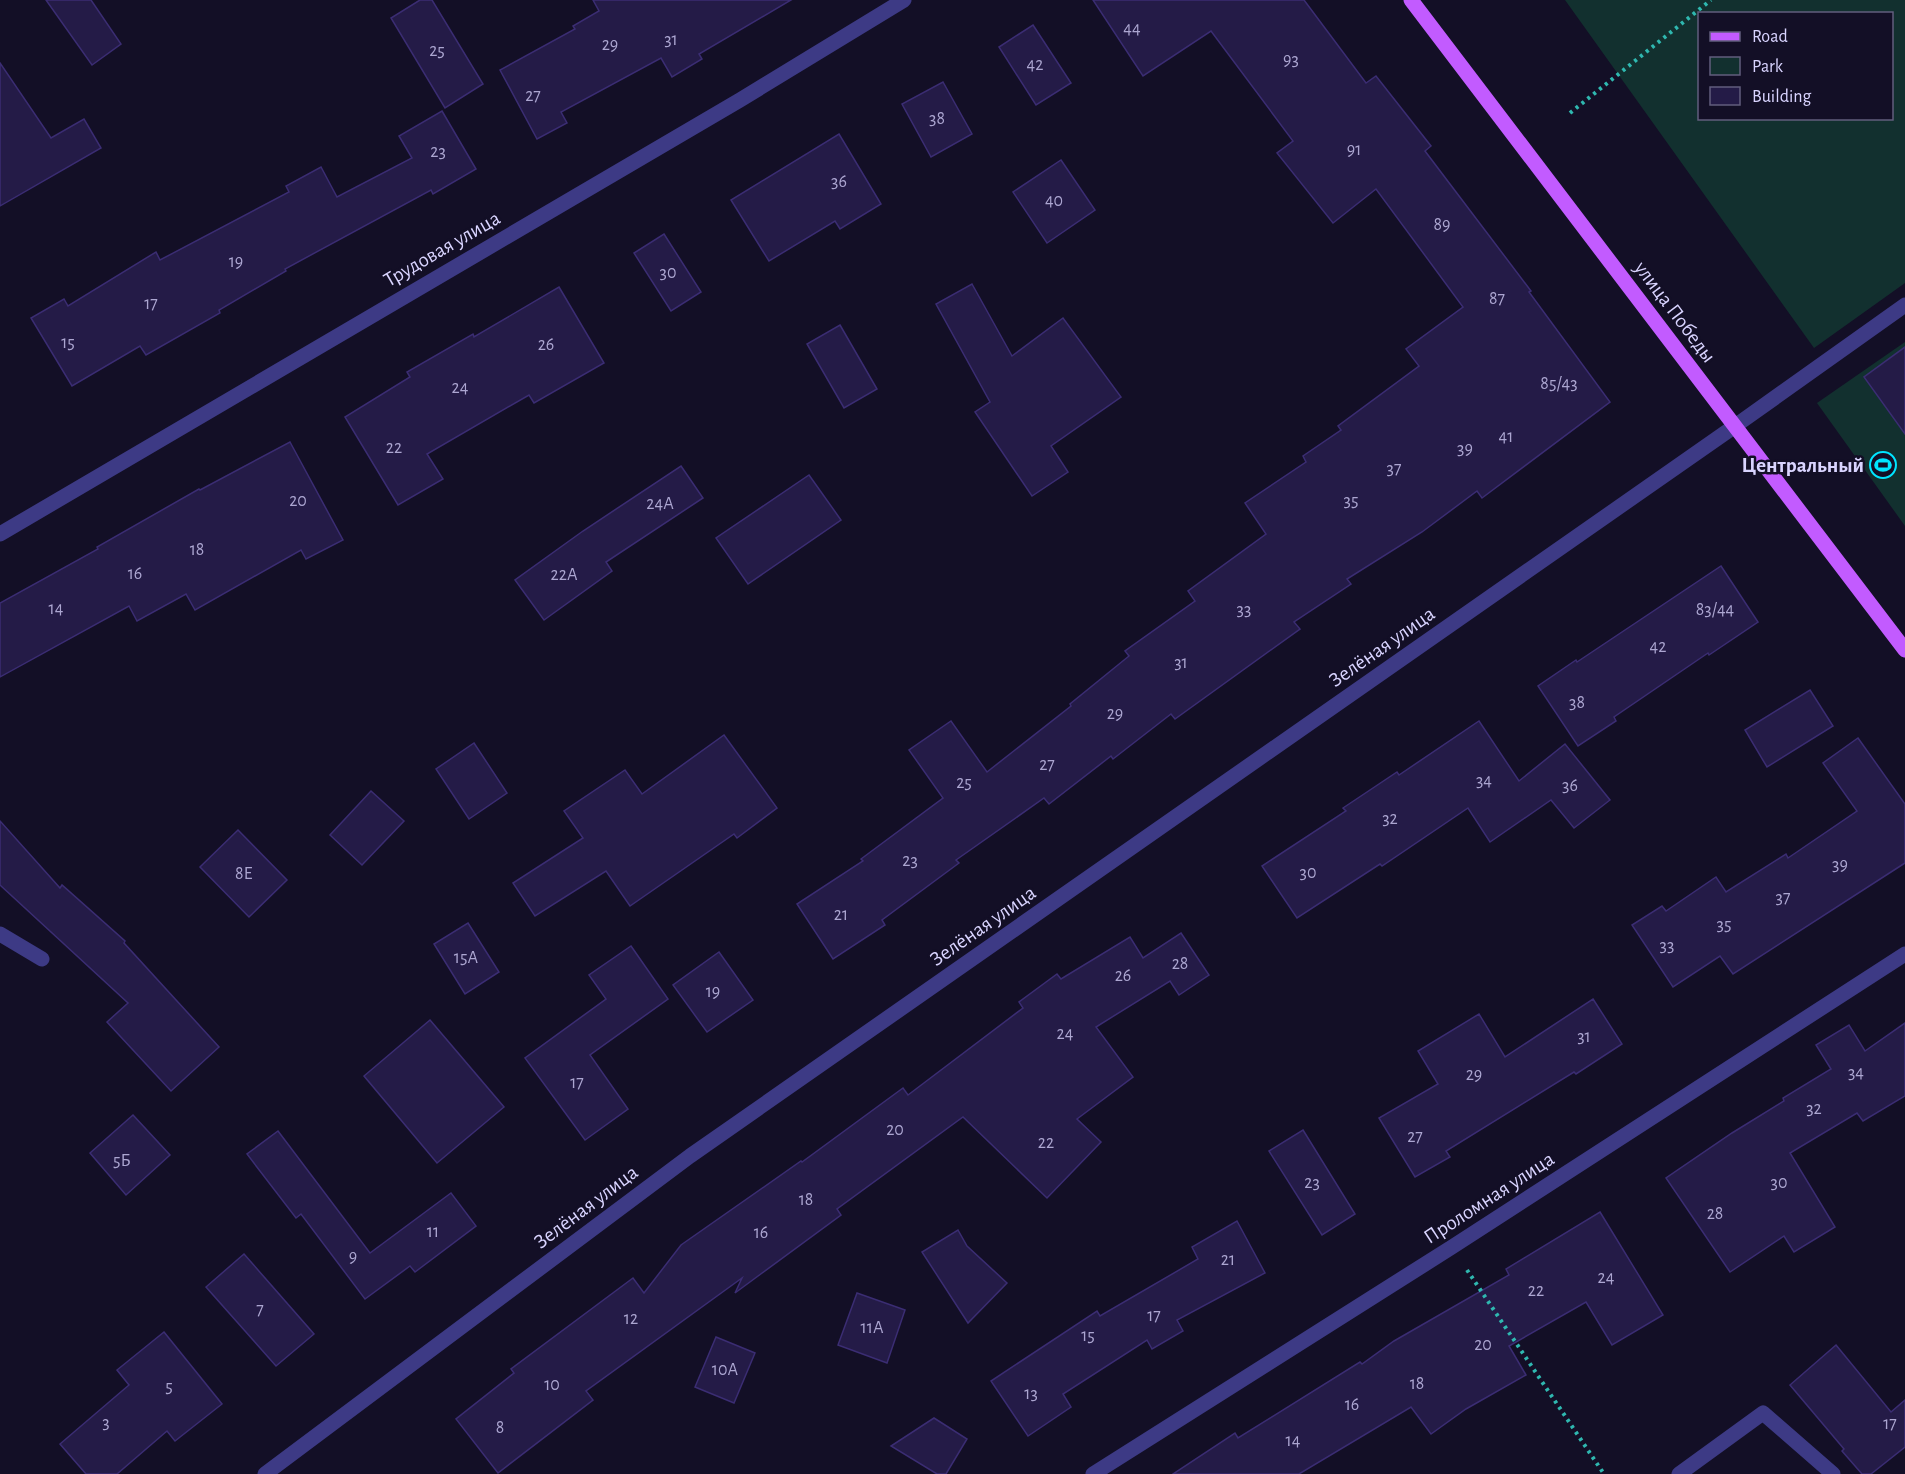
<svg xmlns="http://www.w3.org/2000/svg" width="1905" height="1474" viewBox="0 0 1905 1474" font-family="'Alegreya Sans',sans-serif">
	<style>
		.green { fill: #12302f; fill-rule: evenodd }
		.building { fill: #241b47; stroke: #3b2d73; stroke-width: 1.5 }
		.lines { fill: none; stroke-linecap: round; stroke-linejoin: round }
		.path { stroke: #2fb8b0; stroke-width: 4; stroke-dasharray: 3 4.5; stroke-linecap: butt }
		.service { stroke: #3d3a85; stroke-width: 15 }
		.minor { stroke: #3d3a85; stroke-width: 15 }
		.primary { stroke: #c25bff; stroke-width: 15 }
		.labels { text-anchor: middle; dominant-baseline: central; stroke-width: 5; stroke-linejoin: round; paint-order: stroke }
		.number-label { font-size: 18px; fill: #aca6d1 }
		.street-label { font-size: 21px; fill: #d9d4ff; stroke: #130f26 }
		.poi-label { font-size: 21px; font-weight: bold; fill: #d9d4ff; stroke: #130f26; text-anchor: end }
	</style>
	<rect width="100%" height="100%" fill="#130f26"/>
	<g class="green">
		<path d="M1565,0H1905V283L1814,348ZM1700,14H1892V118H1700Z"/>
		<path d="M1905,342V526L1817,403Z"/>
	</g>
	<g class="building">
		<path d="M46,0H91L121,44L92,65Z"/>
		<path d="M420,0H432L483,84L445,108L391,18Z"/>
		<path d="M593,0H791L699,54L702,59L672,77L661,58L561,112L567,123L537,139L500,70L575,29L573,26L599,11Z"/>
		<path d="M1093,0H1304L1366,83L1376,76L1431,146L1425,151L1531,291L1529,292L1610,402L1482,498L1477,491L1422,532L1347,579L1351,584L1294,622L1300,629L1175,719L1171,714L1113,759L1111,756L1049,804L1044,798L956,860L959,863L882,920L885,925L833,959L797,904L863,861L861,859L943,798L909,750L951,721L987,772L1071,706L1070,704L1129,656L1125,651L1195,601L1188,591L1266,534L1245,503L1306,462L1303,456L1341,430L1338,426L1419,366L1406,349L1463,307L1376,189L1333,223L1277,153L1293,141L1211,31L1143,76Z"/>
		<path d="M1033,25L1071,83L1036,105L999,47Z"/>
		<path d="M0,63L51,138L84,119L101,148L0,206Z"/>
		<path d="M943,82L972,134L931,157L902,104Z"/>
		<path d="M442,111L476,169L433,194L431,190L285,269L286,271L219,310L220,313L146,355L140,346L72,386L31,318L64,299L68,306L156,252L160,260L289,192L286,186L321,167L337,197L412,158L399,136Z"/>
		<path d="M839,134L881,204L840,229L835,221L769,261L731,200Z"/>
		<path d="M1061,160L1095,210L1047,243L1013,192Z"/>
		<path d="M664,234L701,292L671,311L634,253Z"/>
		<path d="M972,284L1012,356L1063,318L1121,397L1051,446L1068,472L1032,496L975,412L990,402L936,304Z"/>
		<path d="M559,287L604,363L534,403L529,395L427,454L443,479L398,505L345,417L410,377L407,372L473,334L474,337Z"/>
		<path d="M840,325L877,389L844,408L807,344Z"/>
		<path d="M1905,347V434L1864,377Z"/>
		<path d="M290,442L343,540L306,559L301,550L195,610L186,594L137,621L129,606L0,677V603L98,549L97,547L199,489L200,490Z"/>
		<path d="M681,466L703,498L606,562L612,571L544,620L515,580L583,531Z"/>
		<path d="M809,475L841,520L748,584L716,538Z"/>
		<path d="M1721,566L1758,622L1709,655L1708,653L1614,717L1616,721L1578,746L1538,686L1576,660L1577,662Z"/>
		<path d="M1810,690L1833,726L1767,767L1745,730Z"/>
		<path d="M1479,721L1519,781L1565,744L1610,800L1574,828L1551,800L1490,842L1468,808L1382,866L1380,864L1297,918L1262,866L1346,811L1343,808L1397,772L1399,775Z"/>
		<path d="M724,735L777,808L737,838L734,834L630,906L606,871L535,916L513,883L583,838L564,811L625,770L642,794Z"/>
		<path d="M1858,738L1905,804V863L1733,974L1720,956L1673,987L1632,925L1662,906L1666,911L1716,877L1726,892L1786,854L1788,858L1857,811L1823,763Z"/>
		<path d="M474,743L507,793L469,819L436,769Z"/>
		<path d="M371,791L404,821L362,865L330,835Z"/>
		<path d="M0,821L60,888L62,885L125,941L124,943L219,1047L171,1091L107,1022L128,1003L0,885Z"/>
		<path d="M238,830L287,880L249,917L200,867Z"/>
		<path d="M468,923L499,972L465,994L434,944Z"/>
		<path d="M1181,933L1209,975L1179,995L1170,981L1096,1027L1133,1077L1077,1119L1101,1142L1047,1198L963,1117L837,1209L841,1215L735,1293L742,1278L586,1391L593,1400L498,1473L456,1419L514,1373L511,1369L633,1278L644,1293L681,1245L801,1161L802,1162L903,1088L908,1095L1023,1008L1019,1002L1057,974L1061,979L1130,937L1143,958Z"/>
		<path d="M631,946L668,999L590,1055L628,1109L585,1140L525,1058L606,999L589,975Z"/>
		<path d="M719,952L753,1000L707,1032L673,985Z"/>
		<path d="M1593,999L1622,1044L1576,1074L1574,1072L1446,1151L1450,1157L1415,1177L1379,1118L1438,1084L1418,1051L1479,1014L1505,1057Z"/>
		<path d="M430,1020L504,1107L437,1163L364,1076Z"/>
		<path d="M1905,1023V1096L1863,1121L1857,1113L1790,1153L1835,1227L1794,1252L1784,1236L1730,1272L1666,1178L1732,1133L1784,1101L1783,1098L1831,1069L1816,1045L1849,1025L1865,1051Z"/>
		<path d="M133,1115L170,1155L126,1195L90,1153Z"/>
		<path d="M1303,1130L1355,1214L1322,1235L1269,1151Z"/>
		<path d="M278,1131L370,1253L451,1193L476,1226L415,1272L410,1266L365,1299L301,1214L296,1218L247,1154Z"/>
		<path d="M1600,1212L1663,1315L1612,1345L1586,1302L1509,1346L1526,1375L1466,1409L1431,1434L1411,1407L1299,1474H1173L1235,1433L1238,1438L1360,1362L1362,1364L1394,1341L1509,1275L1506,1269Z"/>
		<path d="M1237,1221L1265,1273L1177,1320L1183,1331L1152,1349L1147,1340L1063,1394L1071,1407L1028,1436L991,1381L1097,1311L1100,1316L1198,1259L1192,1247Z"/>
		<path d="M958,1230L967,1246L1007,1283L968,1323L922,1252Z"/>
		<path d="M244,1254L314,1334L276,1366L206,1287Z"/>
		<path d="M857,1293L905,1310L887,1363L838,1345Z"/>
		<path d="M164,1332L222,1404L175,1441L167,1431L117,1474H86L60,1444L129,1385L117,1370Z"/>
		<path d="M716,1337L755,1353L734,1403L695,1387Z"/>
		<path d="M1836,1345L1891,1412L1905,1400V1447L1871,1474H1862L1842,1451L1844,1449L1790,1385Z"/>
		<path d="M934,1418L967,1439L946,1474H937L891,1446Z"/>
	</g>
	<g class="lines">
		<g class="path">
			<path d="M1570,113L1711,0"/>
			<path d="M1467,1270L1604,1474"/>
		</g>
		<g class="service">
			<path d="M1735,426L1905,305"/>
			<path d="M0,934L42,959"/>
		</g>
		<g class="minor">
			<path d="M0,534L740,100L904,0"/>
			<path d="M265,1474L690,1156L1735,426"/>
			<path d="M1093,1474L1452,1247L1905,954"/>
			<path d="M1679,1474L1763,1413L1833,1474"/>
		</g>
		<path class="primary" d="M1411,0L1905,650"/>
	</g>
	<defs>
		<symbol id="stadium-ring" viewBox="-11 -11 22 22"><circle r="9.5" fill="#130f26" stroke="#00e5ff" stroke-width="1.5"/><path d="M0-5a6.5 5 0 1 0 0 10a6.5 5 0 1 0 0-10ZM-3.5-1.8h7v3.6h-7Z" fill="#00e5ff"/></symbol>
	</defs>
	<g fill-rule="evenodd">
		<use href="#stadium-ring" x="1868" y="450" width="30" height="30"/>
	</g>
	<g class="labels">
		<g class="number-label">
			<text x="1132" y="29">44</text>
			<text x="671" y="40">31</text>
			<text x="610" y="45">29</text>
			<text x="437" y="51">25</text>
			<text x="1291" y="60">93</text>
			<text x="1035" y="65">42</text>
			<text x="533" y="96">27</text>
			<text x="937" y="119">38</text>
			<text x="1354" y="150">91</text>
			<text x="438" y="152">23</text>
			<text x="839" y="182">36</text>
			<text x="1054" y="201">40</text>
			<text x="1442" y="225">89</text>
			<text x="236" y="262">19</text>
			<text x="668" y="273">30</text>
			<text x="1497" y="299">87</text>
			<text x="151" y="304">17</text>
			<text x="68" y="343">15</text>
			<text x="546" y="345">26</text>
			<text x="1559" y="384">85/43</text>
			<text x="460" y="388">24</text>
			<text x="1506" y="437">41</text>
			<text x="394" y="448">22</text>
			<text x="1465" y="449">39</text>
			<text x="1394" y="469">37</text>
			<text x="298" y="501">20</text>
			<text x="1351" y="501">35</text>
			<text x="660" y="504">24А</text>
			<text x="197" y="550">18</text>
			<text x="135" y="574">16</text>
			<text x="564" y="575">22А</text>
			<text x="56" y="609">14</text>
			<text x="1244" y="610">33</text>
			<text x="1715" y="610">83/44</text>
			<text x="1658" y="647">42</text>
			<text x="1181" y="663">31</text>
			<text x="1577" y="703">38</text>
			<text x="1115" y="714">29</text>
			<text x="1047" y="765">27</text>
			<text x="1484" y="781">34</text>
			<text x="964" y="783">25</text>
			<text x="1570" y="786">36</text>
			<text x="1390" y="819">32</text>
			<text x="910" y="861">23</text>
			<text x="1840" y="865">39</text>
			<text x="1308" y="873">30</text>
			<text x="244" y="874">8Е</text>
			<text x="1783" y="898">37</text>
			<text x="841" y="915">21</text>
			<text x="1724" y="925">35</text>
			<text x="1667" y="946">33</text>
			<text x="466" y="958">15А</text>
			<text x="1180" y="964">28</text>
			<text x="1123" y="976">26</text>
			<text x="713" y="992">19</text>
			<text x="1065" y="1034">24</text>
			<text x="1584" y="1037">31</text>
			<text x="1856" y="1073">34</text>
			<text x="1474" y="1075">29</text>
			<text x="577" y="1083">17</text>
			<text x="1814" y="1109">32</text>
			<text x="895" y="1130">20</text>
			<text x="1415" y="1137">27</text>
			<text x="1046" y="1143">22</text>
			<text x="122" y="1161">5Б</text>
			<text x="1312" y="1183">23</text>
			<text x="1779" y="1183">30</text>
			<text x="806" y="1200">18</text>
			<text x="1715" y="1214">28</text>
			<text x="433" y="1232">11</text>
			<text x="761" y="1233">16</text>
			<text x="353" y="1257">9</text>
			<text x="1228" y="1260">21</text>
			<text x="1606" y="1278">24</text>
			<text x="1536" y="1291">22</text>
			<text x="260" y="1310">7</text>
			<text x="1154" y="1316">17</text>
			<text x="631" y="1319">12</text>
			<text x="872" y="1328">11А</text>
			<text x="1088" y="1336">15</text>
			<text x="1483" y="1345">20</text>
			<text x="725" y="1370">10А</text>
			<text x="1417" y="1384">18</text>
			<text x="552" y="1385">10</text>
			<text x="169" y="1387">5</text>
			<text x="1031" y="1394">13</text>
			<text x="1352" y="1405">16</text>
			<text x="106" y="1423">3</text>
			<text x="1890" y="1424">17</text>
			<text x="500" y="1428">8</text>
			<text x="1293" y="1441">14</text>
		</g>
		<g class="street-label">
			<text transform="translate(442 249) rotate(-30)">Трудовая улица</text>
			<text transform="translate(1675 312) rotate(53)">улица Победы</text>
			<text transform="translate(1382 647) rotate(-35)">Зелёная улица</text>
			<text transform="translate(983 926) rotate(-35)">Зелёная улица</text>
			<text transform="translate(1489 1198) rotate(-33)">Проломная улица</text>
			<text transform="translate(586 1207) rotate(-37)">Зелёная улица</text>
		</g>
		<g class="poi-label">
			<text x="1864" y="465">Центральный</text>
		</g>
	</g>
	<rect x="1698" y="12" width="195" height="108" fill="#130f26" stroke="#625e7d" stroke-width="1.5"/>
	<rect x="1710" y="32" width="30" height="9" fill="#c25bff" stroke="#625e7d" stroke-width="1.5"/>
	<text x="1752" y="42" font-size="18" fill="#d9d4ff">Road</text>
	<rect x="1710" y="57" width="30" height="18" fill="#12302f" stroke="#625e7d" stroke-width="1.5"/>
	<text x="1752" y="72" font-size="18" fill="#d9d4ff">Park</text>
	<rect x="1710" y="87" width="30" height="18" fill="#241b47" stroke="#625e7d" stroke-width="1.5"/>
	<text x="1752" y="102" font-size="18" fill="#d9d4ff">Building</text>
</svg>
